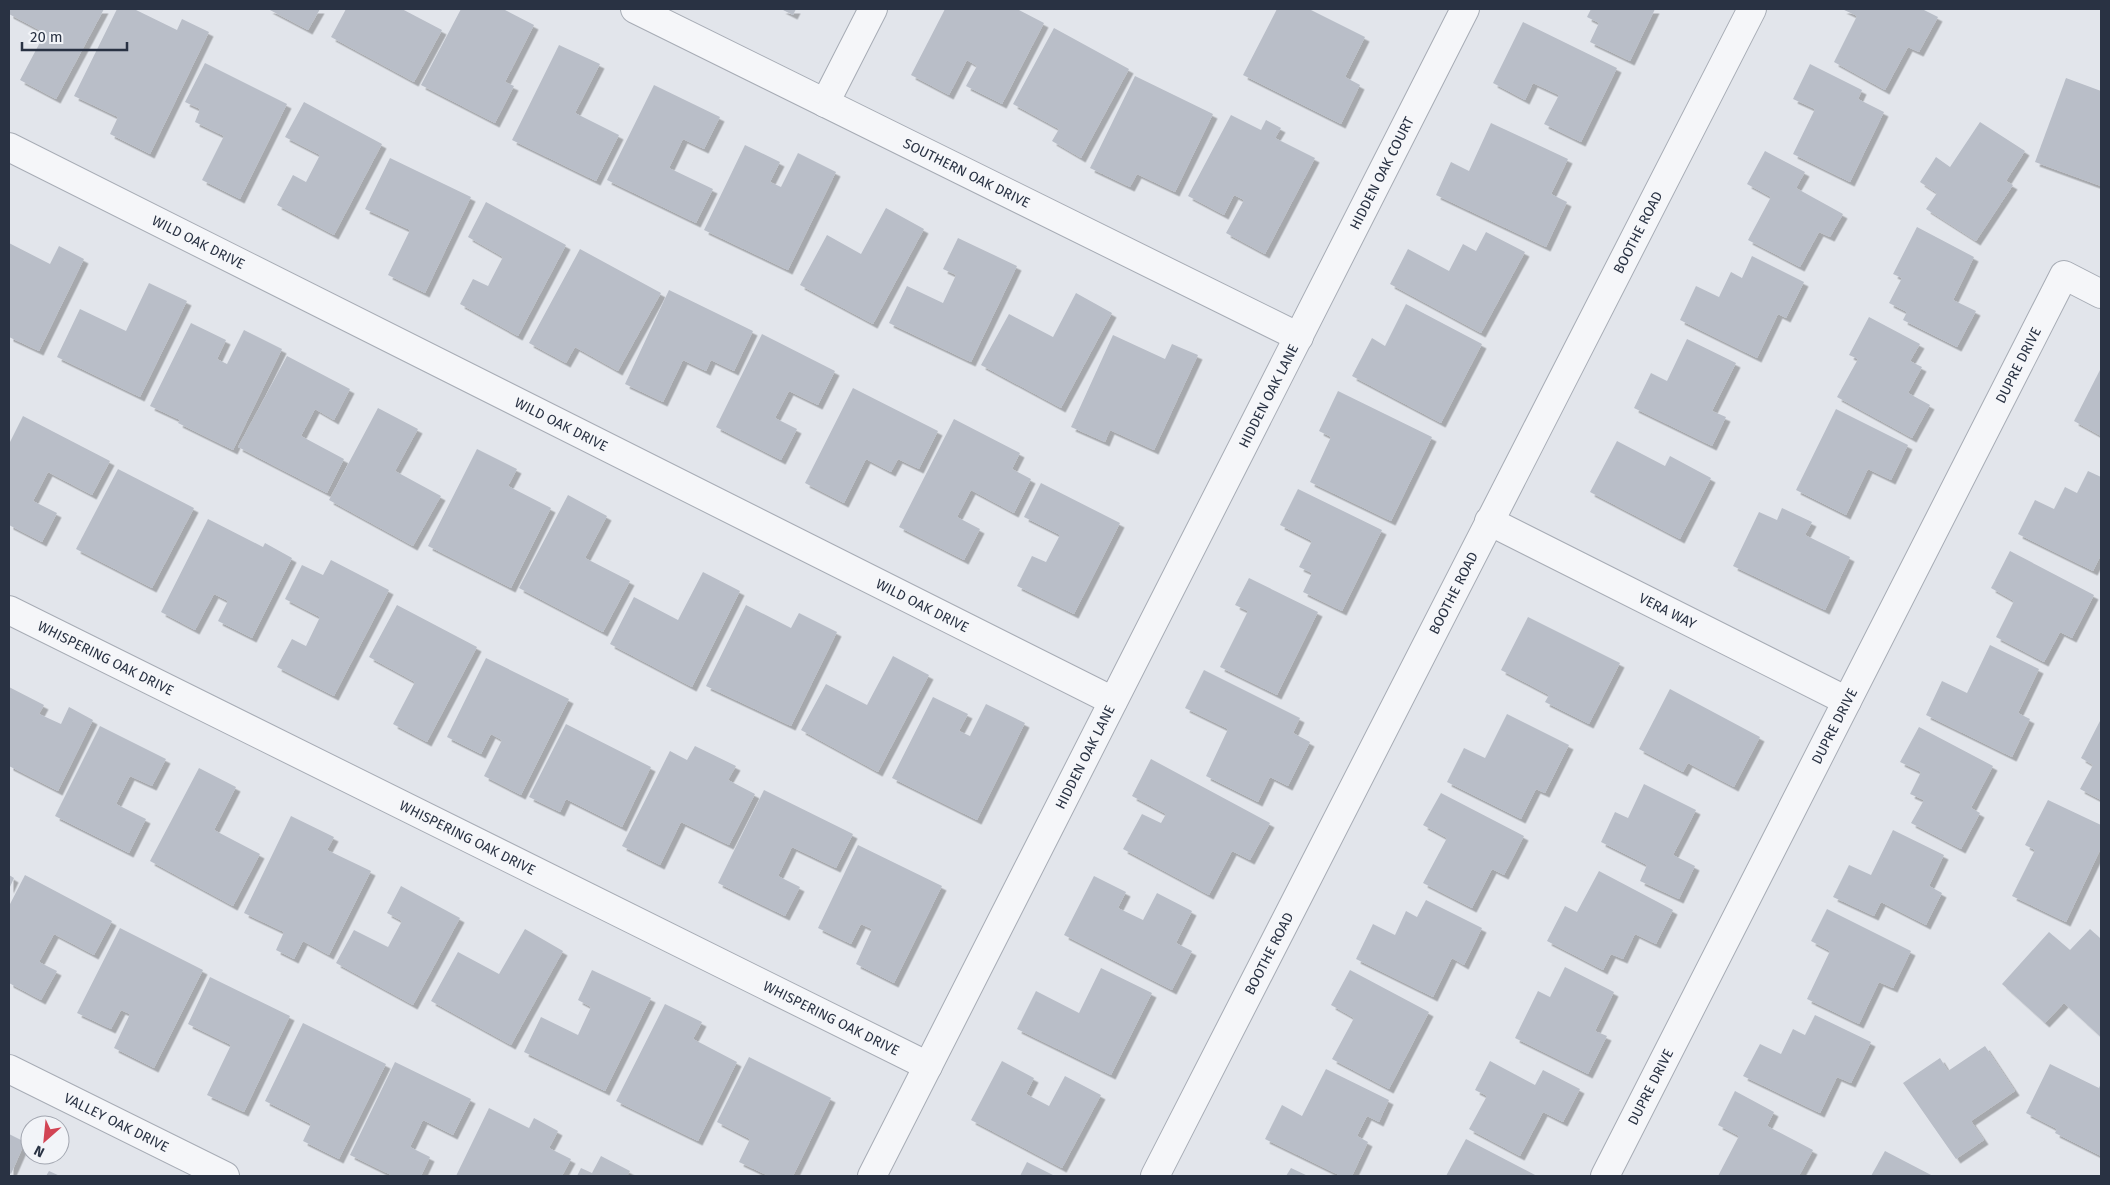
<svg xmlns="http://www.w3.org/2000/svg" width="2110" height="1185" viewBox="0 0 2110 1185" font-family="'Fira Sans',sans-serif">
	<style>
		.building { fill: #b9bec8; filter: url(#shadow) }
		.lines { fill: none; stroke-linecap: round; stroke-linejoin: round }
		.minor-casing { stroke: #a7acb5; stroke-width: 30 }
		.minor { stroke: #f5f6f9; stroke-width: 28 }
		.labels { text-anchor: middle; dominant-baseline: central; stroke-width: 4.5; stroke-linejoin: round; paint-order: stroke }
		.street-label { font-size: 14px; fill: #293243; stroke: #f2f4f8 }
	</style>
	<defs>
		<filter id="shadow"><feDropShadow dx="4.5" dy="4.5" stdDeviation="0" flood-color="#0004"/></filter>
	</defs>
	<rect width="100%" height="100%" fill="#e2e5eb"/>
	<g class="building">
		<path d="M9,9H104L56,99L20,80L45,33L9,14Z"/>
		<path d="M117,9H134L177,30L182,19L209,32L150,154L110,134L118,117L74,96Z"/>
		<path d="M268,9H320L308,30Z"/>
		<path d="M346,9H402L442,30L414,82L331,37Z"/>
		<path d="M461,9H503L534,25L505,82L514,86L495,123L421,85Z"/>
		<path d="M781,9H796L793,15Z"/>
		<path d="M945,9H1017L1044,23L1002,104L966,86L977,66L967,60L949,95L911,75Z"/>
		<path d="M1277,9H1309L1365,37L1345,77L1360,85L1341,124L1243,75Z"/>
		<path d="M1591,9H1655L1630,61L1590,42L1599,23L1587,17Z"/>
		<path d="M1842,9H1922L1938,17L1919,52L1908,47L1885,90L1834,62L1857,16Z"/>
		<path d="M1523,22L1617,68L1581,142L1544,124L1559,95L1533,83L1525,100L1493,83Z"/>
		<path d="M1054,28L1129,69L1081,158L1052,141L1059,129L1013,104Z"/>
		<path d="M559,45L600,64L575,113L619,135L596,181L512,140Z"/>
		<path d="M205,63L287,104L240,199L202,180L224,136L195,122L200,109L185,102Z"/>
		<path d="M1810,64L1862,90L1858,99L1884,112L1850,182L1793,154L1815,109L1793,99Z"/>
		<path d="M1135,76L1213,114L1175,192L1137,174L1130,187L1090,168Z"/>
		<path d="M2066,78L2101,91V186L2035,162Z"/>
		<path d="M654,85L720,117L704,149L683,139L669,168L713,189L696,223L607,180Z"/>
		<path d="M304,102L382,144L334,235L277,205L293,175L306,182L320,155L285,137Z"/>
		<path d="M1231,115L1261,130L1266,120L1281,128L1275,138L1315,158L1265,254L1226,233L1244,200L1234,195L1224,215L1188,196Z"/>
		<path d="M1980,122L2025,151L2006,181L2013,185L1976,241L1926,209L1937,193L1920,182L1936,157L1950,167Z"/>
		<path d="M1491,123L1568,159L1551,194L1567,202L1546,247L1436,195L1451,162L1469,171Z"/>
		<path d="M745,145L780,162L770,182L781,187L798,153L836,172L788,270L704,230Z"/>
		<path d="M1765,151L1805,172L1796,188L1843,214L1830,237L1819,232L1800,267L1748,240L1771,197L1747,184Z"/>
		<path d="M390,158L471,197L425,293L388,275L410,230L365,209Z"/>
		<path d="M486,202L566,245L518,336L460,304L473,279L488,286L503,257L468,237Z"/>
		<path d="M886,208L924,229L873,324L800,285L827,235L861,254Z"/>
		<path d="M1917,227L1974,257L1953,300L1976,311L1957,347L1903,320L1907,312L1889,303L1902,278L1893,274Z"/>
		<path d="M1486,232L1525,252L1481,333L1390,284L1408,249L1449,271L1463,244L1476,251Z"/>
		<path d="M958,238L1017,266L971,362L889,323L907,286L943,303L956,275L943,269Z"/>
		<path d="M9,243L50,264L59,246L84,259L39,351L9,337Z"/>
		<path d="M580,249L661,293L618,371L575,347L566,363L529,343Z"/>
		<path d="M1752,256L1804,282L1786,318L1778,314L1757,358L1680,320L1696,286L1719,297L1731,272L1742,278Z"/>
		<path d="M149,283L187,301L140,397L57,357L80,309L126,331Z"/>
		<path d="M669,290L753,331L734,371L711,360L706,371L683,360L663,402L625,384Z"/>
		<path d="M1076,293L1112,313L1061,408L981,365L1009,314L1053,337Z"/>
		<path d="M1406,304L1482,344L1441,423L1352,376L1372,338L1385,346Z"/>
		<path d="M1869,317L1920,344L1910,361L1922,367L1908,393L1930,405L1912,438L1837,397L1858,359L1849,355Z"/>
		<path d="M191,323L226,340L217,359L227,364L244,330L282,349L233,450L178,423L180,420L150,406Z"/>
		<path d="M762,334L835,371L818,405L789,391L775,418L797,429L781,460L716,427Z"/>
		<path d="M1113,335L1165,359L1172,344L1198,355L1154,450L1110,430L1105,442L1071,427Z"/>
		<path d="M1687,339L1736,363L1712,411L1726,417L1712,446L1634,408L1651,373L1667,381Z"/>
		<path d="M287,356L350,389L334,420L315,409L301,436L344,459L327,493L238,447Z"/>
		<path d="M2101,368V436L2074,421Z"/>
		<path d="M853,388L938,431L919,469L898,459L891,472L866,459L844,503L805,483Z"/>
		<path d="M1338,391L1432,437L1391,521L1310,482L1331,437L1319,431Z"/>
		<path d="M378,408L418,429L395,471L441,496L413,546L329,500Z"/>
		<path d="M1836,409L1908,445L1891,480L1868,469L1846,515L1796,490Z"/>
		<path d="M23,416L110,461L92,495L48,472L33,501L57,513L42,542L9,525V444Z"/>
		<path d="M954,419L1020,453L1012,469L1031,479L1014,513L971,490L957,517L980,529L964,560L899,527Z"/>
		<path d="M1617,441L1665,466L1670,456L1711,478L1680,539L1590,492Z"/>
		<path d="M477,449L517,469L508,486L551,508L511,588L428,546Z"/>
		<path d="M118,469L194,508L152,588L76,549Z"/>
		<path d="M2088,471L2101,477V555L2093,571L2018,534L2035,500L2054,509L2065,487L2077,493Z"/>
		<path d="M1041,483L1120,523L1074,614L1017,586L1032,556L1046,562L1060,535L1024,517Z"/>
		<path d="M1298,489L1382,530L1342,611L1303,592L1312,573L1299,567L1312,541L1280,525Z"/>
		<path d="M568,495L607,516L585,558L630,581L603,632L519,588Z"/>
		<path d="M1782,508L1812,522L1805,535L1850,557L1825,610L1733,566L1759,512L1777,520Z"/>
		<path d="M208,519L263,547L265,543L292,558L252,638L218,621L228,601L214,594L195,630L161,612Z"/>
		<path d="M2010,551L2094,595L2072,638L2060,632L2044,662L1996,637L2014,601L1991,588Z"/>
		<path d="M331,560L389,590L334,696L277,667L292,639L306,646L320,617L285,599L302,565L323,575Z"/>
		<path d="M703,572L740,591L692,687L610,644L634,597L678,620Z"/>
		<path d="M1249,578L1318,612L1277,695L1220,667L1248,611L1235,605Z"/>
		<path d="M397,605L477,647L427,742L393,724L415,682L369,657Z"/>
		<path d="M746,605L791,628L799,613L837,632L791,726L706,686Z"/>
		<path d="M1528,617L1620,663L1589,724L1545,702L1549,695L1501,670Z"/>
		<path d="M1990,645L2039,669L2018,713L2030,719L2012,757L1926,715L1942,681L1967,693Z"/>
		<path d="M893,656L929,675L878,772L801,730L826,684L867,705Z"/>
		<path d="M486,658L569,699L521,795L484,776L502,740L491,734L481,754L447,737Z"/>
		<path d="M1204,670L1300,718L1293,733L1310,742L1288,786L1270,777L1258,802L1206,776L1228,729L1185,708Z"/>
		<path d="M9,687L44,705L39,714L61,724L69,707L93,720L58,791L9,766Z"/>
		<path d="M1670,689L1760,737L1734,787L1688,763L1683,772L1639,749Z"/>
		<path d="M933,697L968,714L959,731L970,736L986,704L1025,723L977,820L892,778Z"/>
		<path d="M1507,714L1569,745L1545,793L1536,789L1521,819L1447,782L1464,748L1485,758Z"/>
		<path d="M2101,719V800L2080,789L2093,765L2081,758Z"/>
		<path d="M566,724L651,767L622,827L566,799L560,812L529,797Z"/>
		<path d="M100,726L166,759L152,786L130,776L116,804L146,819L129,853L55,816Z"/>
		<path d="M1919,727L1993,766L1971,808L1980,813L1961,849L1911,823L1924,800L1910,794L1921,772L1900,762Z"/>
		<path d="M695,746L736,766L728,780L755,794L729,845L681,822L660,865L622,846L670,751L687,760Z"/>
		<path d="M1151,759L1270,823L1250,860L1232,851L1209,895L1123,849L1142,814L1161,823L1166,814L1132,796Z"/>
		<path d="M199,768L236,787L214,830L260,854L233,906L150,861Z"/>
		<path d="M1644,784L1696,810L1673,855L1695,866L1679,899L1640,881L1647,865L1601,842L1615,812L1628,818Z"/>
		<path d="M764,790L853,834L836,868L792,847L778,876L800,887L785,916L718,883Z"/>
		<path d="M1441,793L1524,836L1504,875L1492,869L1472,908L1423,883L1447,838L1423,825Z"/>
		<path d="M2048,800L2101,825V848L2066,922L2012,896L2035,850L2025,845Z"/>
		<path d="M291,816L334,837L327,850L371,871L329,955L303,941L294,959L276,950L284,932L244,913Z"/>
		<path d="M1893,830L1944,855L1929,886L1942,893L1926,925L1881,902L1874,916L1833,897L1849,865L1871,875Z"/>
		<path d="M858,845L942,886L894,983L856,964L872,929L861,924L851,944L818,928Z"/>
		<path d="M1599,871L1673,910L1656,944L1635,934L1623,959L1611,954L1603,970L1547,941L1565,906L1577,912Z"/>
		<path d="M9,875L14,878L9,889Z"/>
		<path d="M25,875L112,921L94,955L54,934L39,962L57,971L41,1000L9,983V906Z"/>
		<path d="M1094,876L1126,892L1118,908L1143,920L1157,893L1192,911L1176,943L1192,951L1172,990L1064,935Z"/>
		<path d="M401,886L460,918L413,1005L336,963L354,930L388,947L402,921L387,913Z"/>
		<path d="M1426,900L1482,928L1464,965L1452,958L1433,997L1356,959L1373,924L1395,935L1406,911L1417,917Z"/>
		<path d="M1827,909L1911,951L1893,988L1879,982L1859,1024L1807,999L1830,951L1811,941Z"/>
		<path d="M120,928L203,970L154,1068L114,1048L130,1014L121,1010L111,1029L77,1013Z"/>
		<path d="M525,929L563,951L511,1045L431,1001L458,952L499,974Z"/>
		<path d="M2090,929L2101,939V1037L2064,1003L2045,1023L2002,984L2049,932L2070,950Z"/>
		<path d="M1565,967L1614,992L1595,1031L1607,1036L1588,1074L1515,1038L1538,991L1550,997Z"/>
		<path d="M1101,968L1152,993L1111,1075L1017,1029L1036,991L1079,1013Z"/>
		<path d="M592,970L651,998L605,1091L524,1052L541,1017L578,1035L591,1007L578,1000Z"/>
		<path d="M1350,970L1429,1012L1389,1089L1332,1059L1354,1018L1331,1005Z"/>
		<path d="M210,977L290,1016L244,1112L207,1095L231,1045L188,1024Z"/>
		<path d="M665,1004L702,1022L693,1039L737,1062L698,1141L616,1101Z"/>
		<path d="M1815,1015L1871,1042L1851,1083L1837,1077L1820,1113L1743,1076L1760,1044L1781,1054L1793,1029L1805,1035Z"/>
		<path d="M303,1023L386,1064L339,1159L303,1141L311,1124L265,1101Z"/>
		<path d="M1985,1046L2015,1091L1971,1121L1984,1140L1956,1159L1903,1083L1940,1058L1948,1071Z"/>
		<path d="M749,1057L831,1098L793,1176H769L739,1162L750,1139L717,1122Z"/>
		<path d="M1002,1061L1034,1078L1026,1094L1049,1106L1065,1076L1101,1095L1062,1168L971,1120Z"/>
		<path d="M1490,1061L1535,1085L1543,1070L1580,1089L1563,1122L1543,1112L1520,1156L1469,1129L1487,1096L1475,1090Z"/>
		<path d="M395,1062L471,1099L453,1135L423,1120L410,1147L430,1157L421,1176H393L350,1155Z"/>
		<path d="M2050,1064L2099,1088L2101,1083V1156L2055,1133L2057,1129L2026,1113Z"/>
		<path d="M1326,1069L1389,1100L1379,1122L1367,1116L1357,1136L1368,1142L1352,1176H1341L1265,1139L1282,1105L1302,1116Z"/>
		<path d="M1735,1091L1774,1112L1767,1126L1813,1150L1799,1176H1718L1739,1136L1718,1125Z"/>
		<path d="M489,1108L529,1128L534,1118L558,1131L549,1148L571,1159L562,1176H456Z"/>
		<path d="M9,1134L25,1142L11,1174L9,1172Z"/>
		<path d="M1466,1139L1537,1176H1446Z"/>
		<path d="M1885,1151L1933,1176H1871Z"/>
		<path d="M601,1156L630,1171L627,1176H577L581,1168L592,1173Z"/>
		<path d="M1027,1162L1055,1176H1020Z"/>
		<path d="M1291,1168L1308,1176H1286Z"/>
		<path d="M49,1171L60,1176H46Z"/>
	</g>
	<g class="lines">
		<defs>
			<g id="minor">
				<path id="s1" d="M635,9L1299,337"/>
				<path d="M825,103L873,9"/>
				<path id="s2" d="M9,147L1113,701"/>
				<path id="s3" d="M1489,521L1847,701"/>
				<path id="s4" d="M9,610L928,1066"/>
				<path id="s5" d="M9,1069L225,1176"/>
				<path id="s6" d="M872,1176L1465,9"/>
				<path id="s7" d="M1155,1176L1752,9"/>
				<path id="s8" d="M1605,1176L2064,275L2101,294"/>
			</g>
		</defs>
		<use href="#minor" class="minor-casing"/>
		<use href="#minor" class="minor"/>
	</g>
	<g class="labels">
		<g class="street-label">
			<text stroke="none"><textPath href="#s1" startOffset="370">SOUTHERN OAK DRIVE</textPath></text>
			<text stroke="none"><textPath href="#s6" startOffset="1125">HIDDEN OAK COURT</textPath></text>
			<text stroke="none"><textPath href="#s7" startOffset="1060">BOOTHE ROAD</textPath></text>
			<text stroke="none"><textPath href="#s2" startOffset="212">WILD OAK DRIVE</textPath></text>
			<text stroke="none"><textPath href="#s8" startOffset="910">DUPRE DRIVE</textPath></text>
			<text stroke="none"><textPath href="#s6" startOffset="875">HIDDEN OAK LANE</textPath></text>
			<text stroke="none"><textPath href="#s2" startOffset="618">WILD OAK DRIVE</textPath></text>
			<text stroke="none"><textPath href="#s7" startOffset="655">BOOTHE ROAD</textPath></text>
			<text stroke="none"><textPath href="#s2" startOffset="1022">WILD OAK DRIVE</textPath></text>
			<text stroke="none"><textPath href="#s3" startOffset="200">VERA WAY</textPath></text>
			<text stroke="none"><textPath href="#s4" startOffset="108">WHISPERING OAK DRIVE</textPath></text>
			<text stroke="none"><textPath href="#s8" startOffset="505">DUPRE DRIVE</textPath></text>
			<text stroke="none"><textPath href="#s6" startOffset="470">HIDDEN OAK LANE</textPath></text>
			<text stroke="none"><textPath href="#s4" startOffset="512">WHISPERING OAK DRIVE</textPath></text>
			<text stroke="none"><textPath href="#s7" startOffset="250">BOOTHE ROAD</textPath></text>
			<text stroke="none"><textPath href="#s4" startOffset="918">WHISPERING OAK DRIVE</textPath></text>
			<text stroke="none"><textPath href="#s8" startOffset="100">DUPRE DRIVE</textPath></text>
			<text stroke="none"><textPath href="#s5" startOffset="120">VALLEY OAK DRIVE</textPath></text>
		</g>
	</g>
	<rect width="2110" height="1185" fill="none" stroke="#293243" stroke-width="20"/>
	<g transform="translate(45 1140) rotate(207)"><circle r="24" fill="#f2f4f8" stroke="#a2a6b0"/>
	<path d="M0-4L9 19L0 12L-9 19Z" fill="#d24454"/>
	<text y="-8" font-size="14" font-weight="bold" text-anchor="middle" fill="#293243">N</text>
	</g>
	<path d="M22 42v8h105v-8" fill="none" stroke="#293243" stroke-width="2.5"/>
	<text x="30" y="42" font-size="15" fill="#293243" stroke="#f2f4f8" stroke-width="4" paint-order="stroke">20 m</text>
</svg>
